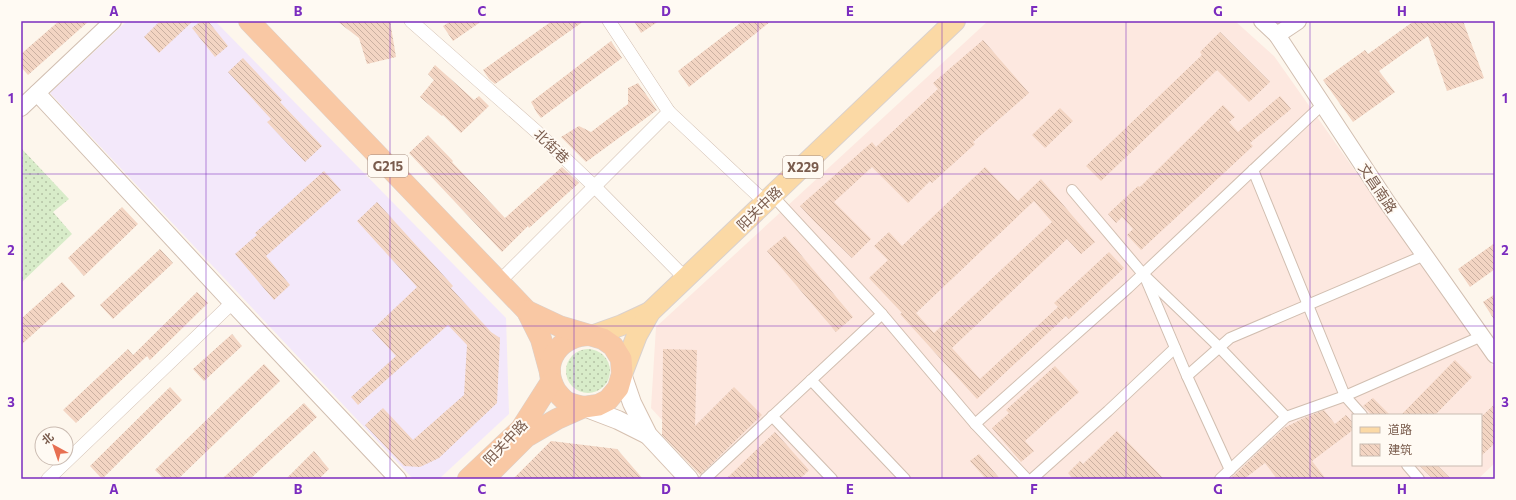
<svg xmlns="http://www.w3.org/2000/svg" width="1516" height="500" viewBox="0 0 1516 500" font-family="Commissioner,'Noto Sans SC',sans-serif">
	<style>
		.commercial { fill: #fde8e0; fill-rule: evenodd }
		.education { fill: #f3e8fa }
		.grass { fill: url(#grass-dots) }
		.building { fill: url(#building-back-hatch); fill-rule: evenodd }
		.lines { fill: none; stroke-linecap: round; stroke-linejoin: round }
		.pedestrian-casing { stroke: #d1beb0; stroke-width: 12 }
		.minor-casing { stroke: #d1beb0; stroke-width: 14 }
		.tertiary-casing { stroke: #d1beb0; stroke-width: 18 }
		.secondary-casing { stroke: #d6c0b0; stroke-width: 20 }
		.primary-casing { stroke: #dad1cd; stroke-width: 22 }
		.trunk-casing { stroke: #dad1cd; stroke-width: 22 }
		.pedestrian { stroke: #fff; stroke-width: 10 }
		.minor { stroke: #fff; stroke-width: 13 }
		.tertiary { stroke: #fff; stroke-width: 16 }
		.secondary { stroke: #fff; stroke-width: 18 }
		.primary { stroke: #fbd9a5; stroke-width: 20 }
		.trunk { stroke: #f9c8a4; stroke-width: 21 }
		.grid { fill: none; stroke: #7b2cbf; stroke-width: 1; stroke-opacity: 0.55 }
		.labels { text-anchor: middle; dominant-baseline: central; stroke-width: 4; stroke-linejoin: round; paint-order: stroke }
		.shield { fill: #fffaf3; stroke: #a28b7f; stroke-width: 1 }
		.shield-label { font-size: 13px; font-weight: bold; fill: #7a5c4d }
		.street-label { font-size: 14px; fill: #7a5c4d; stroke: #fffaf3 }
		.neatline { fill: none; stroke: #7b2cbf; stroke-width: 1.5 }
		.grid-label { font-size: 13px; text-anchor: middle; font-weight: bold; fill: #7b2cbf }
	</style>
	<defs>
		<pattern id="grass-dots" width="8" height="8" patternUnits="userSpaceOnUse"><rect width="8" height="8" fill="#d8ecc9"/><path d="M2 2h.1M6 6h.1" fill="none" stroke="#b4c2a5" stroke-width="1.8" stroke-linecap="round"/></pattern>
		<pattern id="building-back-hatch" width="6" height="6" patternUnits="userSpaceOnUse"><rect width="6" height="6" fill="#f3d5c3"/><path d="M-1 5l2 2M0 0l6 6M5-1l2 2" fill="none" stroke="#cab0a1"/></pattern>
	</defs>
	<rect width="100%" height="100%" fill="#fdf6ec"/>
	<path class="commercial" d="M988,21H1235L1274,56L1495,369V463L1478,479H716L651,408L656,327ZM1353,415H1481V465H1353Z"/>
	<path class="education" d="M127,21H215L506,318L509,414L439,479H413L50,93Z"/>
	<g class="grass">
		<path d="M21,148L69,199L53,212L72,234L21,283Z"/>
		<circle cx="588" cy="371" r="22"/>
	</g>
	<g class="building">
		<path d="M59,21H89L28,75L21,67V54Z"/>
		<path d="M160,21H193L159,53L144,37Z"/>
		<path d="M201,21H208L228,46L215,57L192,28Z"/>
		<path d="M337,21H390L396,57L367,64L359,38Z"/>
		<path d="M451,21H482L453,41L443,26Z"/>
		<path d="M552,21H584L495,84L489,79L483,70Z"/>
		<path d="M634,21H659L641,33Z"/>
		<path d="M743,21H771L689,87L678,71Z"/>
		<path d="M1414,21H1463L1484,78L1447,91L1428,36L1379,71L1395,92L1353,122L1323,80L1365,50L1368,54Z"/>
		<path d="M1220,32L1270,82L1249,102L1217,70L1101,181L1086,166L1202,55L1200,52Z"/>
		<path d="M983,40L1029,93L973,142L975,144L932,183L930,181L908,203L872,167L834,202L871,239L852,258L813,220L800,206L872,142L876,147L938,89L933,83Z"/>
		<path d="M611,41L622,58L541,118L537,113L531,102Z"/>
		<path d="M243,58L282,100L280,102L322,146L305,162L267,122L271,119L228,72Z"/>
		<path d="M435,65L474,100L479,96L489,106L461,133L443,115L442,116L420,97L434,80L428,74Z"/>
		<path d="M638,83L657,110L586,162L561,137L579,126L591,132L628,104V88Z"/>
		<path d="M1280,96L1291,109L1250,143L1253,146L1141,250L1127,235L1133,229L1122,217L1116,223L1108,214L1138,186L1140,187L1223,105L1235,117L1229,122L1238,132Z"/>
		<path d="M1060,108L1073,121L1045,148L1032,135Z"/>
		<path d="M428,135L453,161L452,162L505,218L562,167L579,183L529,228L528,226L502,252L409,153Z"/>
		<path d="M985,167L1018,201L1041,179L1095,242L1081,254L1067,239L952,348L980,379L1058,307L1054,303L1109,252L1124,268L1069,319L1066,316L977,399L900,314L902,313L869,278L888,260L874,246L889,232L902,246ZM1034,201L1052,222L934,333L916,313Z"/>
		<path d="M324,171L341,190L266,256L290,285L274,300L235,254L257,235L255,233Z"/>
		<path d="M377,202L453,286L451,288L491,332L500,338L497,403L439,458L420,467L404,466L365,425L383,408L413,440L464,395L467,345L448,325L358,405L351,397L396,356L372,330L417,287L357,221Z"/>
		<path d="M122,207L138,224L84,276L68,258Z"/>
		<path d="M785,236L853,317L836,332L767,251Z"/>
		<path d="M1495,243V269L1470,287L1458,269Z"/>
		<path d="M160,249L173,263L113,319L100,305Z"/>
		<path d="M62,282L75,296L21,345V319Z"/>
		<path d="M197,292L208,303L150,360L147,356L76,423L63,410L128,349L133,355Z"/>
		<path d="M1495,294V321L1483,302Z"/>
		<path d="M232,334L242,346L204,381L193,369Z"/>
		<path d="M663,349L697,350L695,426L734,387L762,415L700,475L662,435Z"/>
		<path d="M1455,360L1472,377L1435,415H1401Z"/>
		<path d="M264,364L280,381L178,479H164L155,470Z"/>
		<path d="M1055,366L1079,392L1025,441L1034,451L1021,462L992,428L1009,413L1006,410Z"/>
		<path d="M170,387L182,400L102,479L90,466Z"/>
		<path d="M1373,398L1390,415H1372L1363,406Z"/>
		<path d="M304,403L317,417L250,479H222Z"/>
		<path d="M1495,404V443L1481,456V417Z"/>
		<path d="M1324,410L1335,424L1346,415L1353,423V430L1312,461L1326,479H1277L1265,463L1244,479H1230L1284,428L1304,418Z"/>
		<path d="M1117,431L1164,479H1073L1068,473L1080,461L1083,464Z"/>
		<path d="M775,432L809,470L800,479H726Z"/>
		<path d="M551,441L617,449L643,479H513Z"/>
		<path d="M314,451L329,469L319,479H286Z"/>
		<path d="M979,454L1000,479H986L970,461Z"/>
		<path d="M1419,465H1437L1451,479H1433Z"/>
	</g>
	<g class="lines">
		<defs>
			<g id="pedestrian">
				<path d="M1253,170L1345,396L1362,415"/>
				<path d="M1072,190L1143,274L1219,347L1286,417"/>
				<path d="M772,195L882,314L975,424L1027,479"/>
				<path d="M1145,277L1187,376L1230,470"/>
				<path d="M1187,376L1230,338L1425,255"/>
				<path d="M811,380L905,479"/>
				<path d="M772,416L832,479"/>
				<path d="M975,424L1128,288L1323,104"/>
				<path d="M1407,465L1419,479"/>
				<path d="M705,479L882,314"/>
				<path d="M1032,479L1108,411L1175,348"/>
				<path d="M1220,479L1286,417L1345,396L1482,336"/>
			</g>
			<g id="minor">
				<path d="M411,21L537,132L595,187L685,278"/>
				<path d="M609,21L669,112L765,202"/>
				<path d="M499,282L669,112"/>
				<path d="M48,479L232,303"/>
			</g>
			<g id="tertiary">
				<path d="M1262,21L1277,35L1387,202L1495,355"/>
				<path d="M1277,35L1298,21"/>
				<path d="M37,93L232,303L398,479"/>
				<path d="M21,108L113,21"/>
			</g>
			<g id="secondary">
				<path d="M622,374L632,403L648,435L689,479"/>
				<path d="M584,407L618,420L648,435"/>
			</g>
			<g id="primary">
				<path d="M594,335L622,325L650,312"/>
				<path d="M622,374L637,335L650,312L955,21"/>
			</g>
			<g id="trunk">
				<path d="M249,21L527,311L541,339L550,372"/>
				<path d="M584,407C580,406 574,405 569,403C564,401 560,396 556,391C539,362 560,334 592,335"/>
				<path d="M468,479L521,429L551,382"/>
				<path d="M484,479L526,437L557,419L584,407L598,405L608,400L618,388L622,374L621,359L613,346L603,339L559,326L527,311"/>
			</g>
		</defs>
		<use href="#pedestrian" class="pedestrian-casing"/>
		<use href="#minor" class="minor-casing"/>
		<use href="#tertiary" class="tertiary-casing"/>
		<use href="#secondary" class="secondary-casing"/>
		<use href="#primary" class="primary-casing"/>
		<use href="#trunk" class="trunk-casing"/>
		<use href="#pedestrian" class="pedestrian"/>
		<use href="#minor" class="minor"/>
		<use href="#tertiary" class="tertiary"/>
		<use href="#secondary" class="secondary"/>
		<use href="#primary" class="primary"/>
		<use href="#trunk" class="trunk"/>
	</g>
	<path class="grid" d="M206,21V479M390,21V479M574,21V479M758,21V479M942,21V479M1126,21V479M1310,21V479M21,174H1495M21,326H1495"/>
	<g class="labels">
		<g class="shield">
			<rect x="368" y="155" width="40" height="22" rx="3"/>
			<rect x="783" y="156" width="40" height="22" rx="3"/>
		</g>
		<g class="shield-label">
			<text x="388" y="166">G215</text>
			<text x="803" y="167">X229</text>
		</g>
		<g class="street-label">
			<text transform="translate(552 146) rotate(44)">北街巷</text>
			<text transform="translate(1378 188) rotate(56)">文昌南路</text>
			<text transform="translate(759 208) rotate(-44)">阳关中路</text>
			<text transform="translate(505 442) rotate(-46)">阳关中路</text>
		</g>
	</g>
	<rect width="1516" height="500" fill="none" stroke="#fffaf3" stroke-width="44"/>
	<rect x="1352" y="414" width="130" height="52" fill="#fffaf3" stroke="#cabbb1"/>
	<rect x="1360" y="427" width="20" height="6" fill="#fbd9a5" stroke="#cabbb1"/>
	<text x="1388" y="434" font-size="12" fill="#7a5c4d">道路</text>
	<rect x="1360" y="444" width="20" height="12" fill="url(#building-back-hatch)" stroke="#cabbb1"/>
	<text x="1388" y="454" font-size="12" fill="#7a5c4d">建筑</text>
	<g transform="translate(54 446) rotate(320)"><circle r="19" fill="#fffaf3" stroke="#cabbb1"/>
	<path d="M0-3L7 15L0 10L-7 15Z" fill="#e76f51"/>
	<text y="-6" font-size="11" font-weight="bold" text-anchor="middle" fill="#7a5c4d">北</text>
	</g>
	<rect x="22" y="22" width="1472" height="456" class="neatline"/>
	<g class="grid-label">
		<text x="114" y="16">A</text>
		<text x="298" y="16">B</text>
		<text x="482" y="16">C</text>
		<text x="666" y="16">D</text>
		<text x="850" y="16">E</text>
		<text x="1034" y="16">F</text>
		<text x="1218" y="16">G</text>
		<text x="1402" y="16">H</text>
		<text x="11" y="103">1</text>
		<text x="1505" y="103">1</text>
		<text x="11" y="255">2</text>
		<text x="1505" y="255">2</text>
		<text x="11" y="407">3</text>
		<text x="1505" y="407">3</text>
		<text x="114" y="494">A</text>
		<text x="298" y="494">B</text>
		<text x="482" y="494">C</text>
		<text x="666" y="494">D</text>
		<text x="850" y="494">E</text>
		<text x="1034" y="494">F</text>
		<text x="1218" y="494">G</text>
		<text x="1402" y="494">H</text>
	</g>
</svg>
